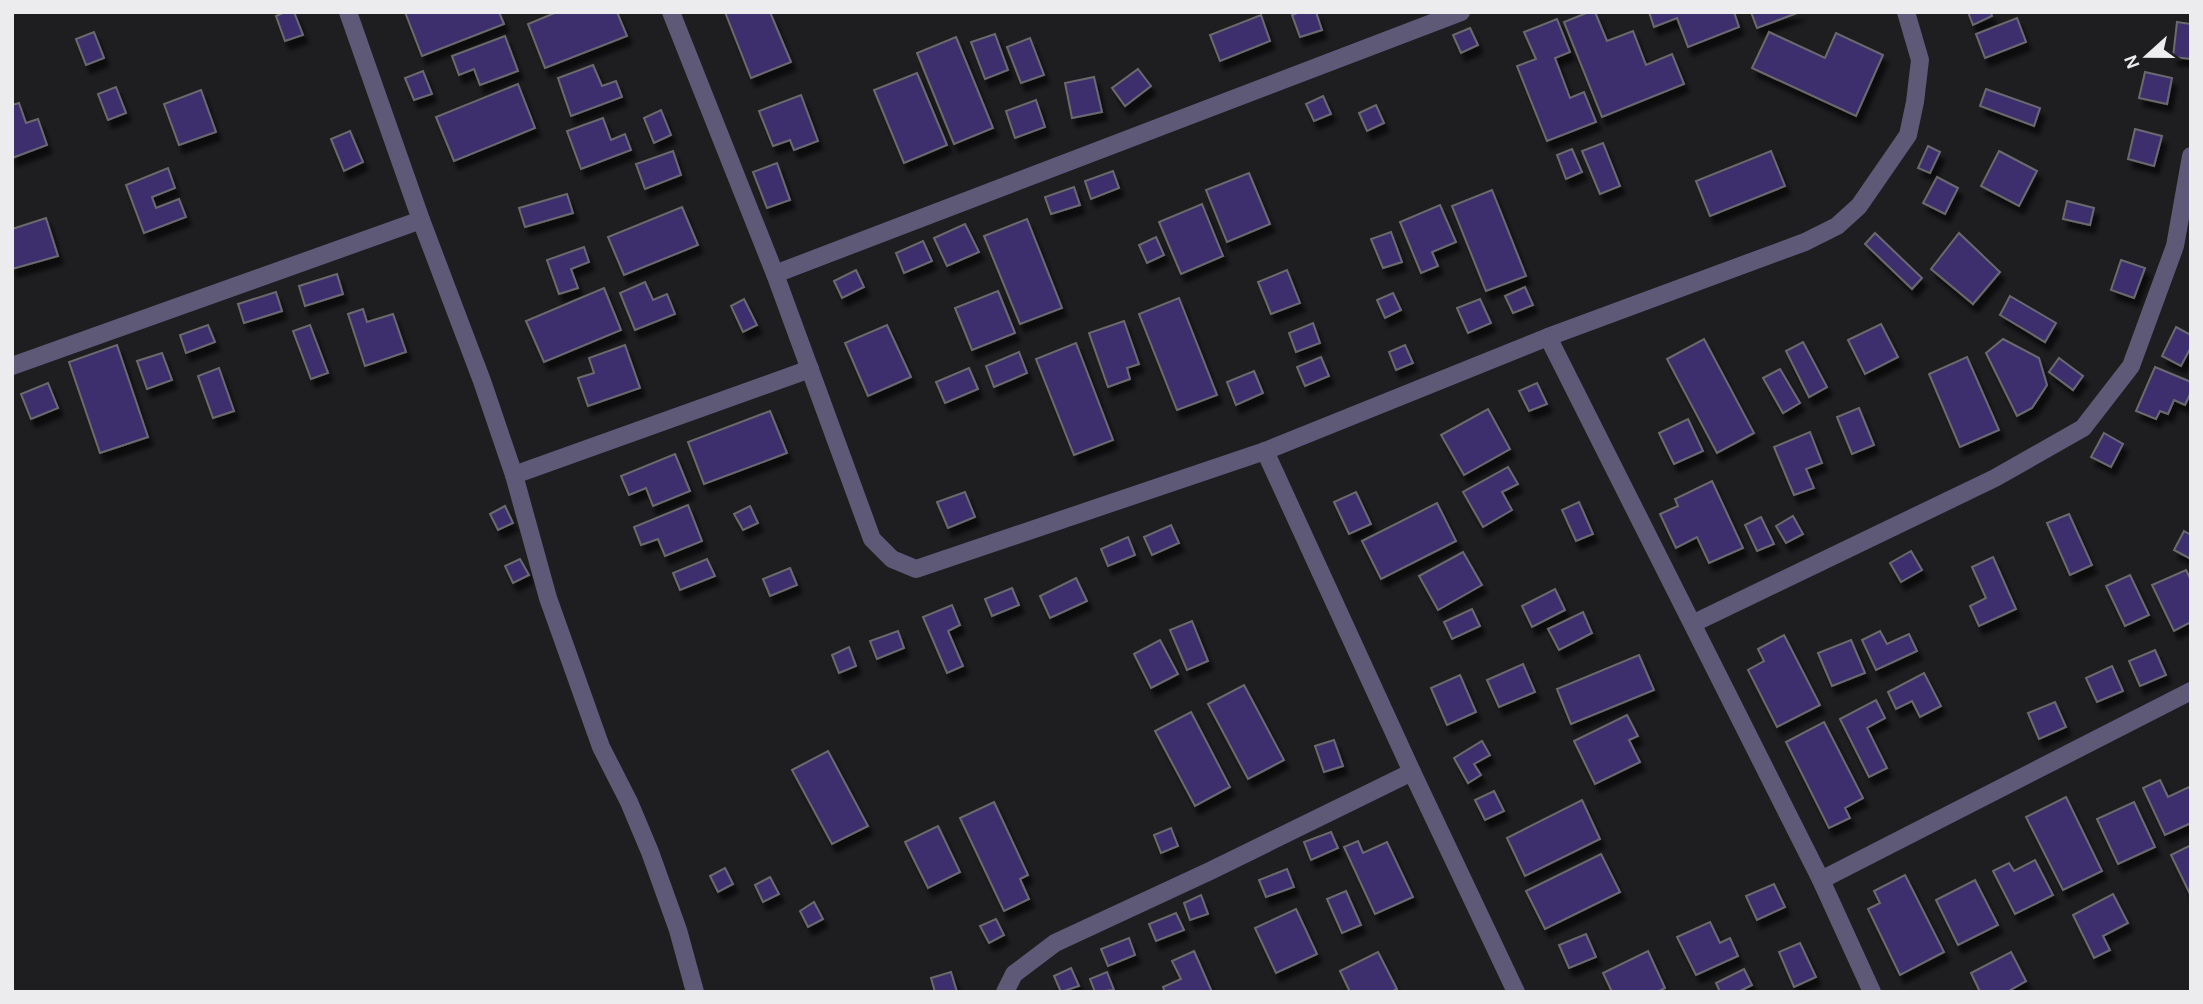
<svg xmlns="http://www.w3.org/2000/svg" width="2203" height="1004" viewBox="0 0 2203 1004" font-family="Karla,sans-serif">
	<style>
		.building { fill: #3d2f6e; stroke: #6b6b6e; stroke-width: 2; filter: url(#shadow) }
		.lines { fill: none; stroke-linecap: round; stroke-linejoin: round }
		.minor { stroke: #5d5977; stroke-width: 18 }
	</style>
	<defs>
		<filter id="shadow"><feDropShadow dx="4.5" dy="8" stdDeviation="2" flood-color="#0009"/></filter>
	</defs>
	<rect width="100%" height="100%" fill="#1e1d20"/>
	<g class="building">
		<path d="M285,12H294L303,35L285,41L276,16Z"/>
		<path d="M405,12H499L504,24L422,56Z"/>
		<path d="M557,12H617L627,36L545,68L528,24Z"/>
		<path d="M725,12H770L791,62L751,78Z"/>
		<path d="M1300,12H1316L1322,30L1300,37L1292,15Z"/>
		<path d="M1589,12H1595L1607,41L1633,31L1646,65L1672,54L1684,84L1602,117L1564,22Z"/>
		<path d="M1649,12H1734L1739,27L1688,47L1677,18L1654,27Z"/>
		<path d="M1751,12H1800L1757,28Z"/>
		<path d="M1968,12H1991L1992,16L1973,25Z"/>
		<path d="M1261,15L1270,41L1220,61L1210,35Z"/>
		<path d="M2017,18L2026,42L1985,58L1976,34Z"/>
		<path d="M1557,19L1570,52L1555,58L1570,98L1584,92L1596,122L1547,141L1517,66L1536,59L1524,32Z"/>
		<path d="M2177,22L2191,24V59L2173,57Z"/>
		<path d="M1470,28L1478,45L1461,53L1453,35Z"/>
		<path d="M94,32L104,58L86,65L76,39Z"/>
		<path d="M1769,32L1825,58L1836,33L1883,55L1856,116L1752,68Z"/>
		<path d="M995,34L1008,70L985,79L971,42Z"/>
		<path d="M505,36L518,71L480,85L474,69L459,75L452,56Z"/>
		<path d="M956,37L993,128L954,144L917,53Z"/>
		<path d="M1030,38L1044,75L1021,83L1007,47Z"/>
		<path d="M593,65L602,86L616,81L622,97L571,116L558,78Z"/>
		<path d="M1138,69L1151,86L1125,106L1112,88Z"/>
		<path d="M423,71L432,94L414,100L405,78Z"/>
		<path d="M2145,72L2172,78L2167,104L2139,98Z"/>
		<path d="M917,73L947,145L904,163L874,90Z"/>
		<path d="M1094,77L1102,112L1072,118L1065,83Z"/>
		<path d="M518,84L535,128L454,161L436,117Z"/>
		<path d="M116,87L126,113L108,120L98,94Z"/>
		<path d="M1986,89L2040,108L2034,126L1980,106Z"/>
		<path d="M201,90L216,132L179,145L164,104Z"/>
		<path d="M801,95L818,141L794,150L790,140L773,146L759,111Z"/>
		<path d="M1323,96L1331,114L1314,121L1306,104Z"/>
		<path d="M1036,100L1045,127L1015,138L1006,111Z"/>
		<path d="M19,103L26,123L38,119L47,145L12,158V105Z"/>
		<path d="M1376,105L1384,123L1367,131L1359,113Z"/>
		<path d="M661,110L671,135L654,143L644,118Z"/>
		<path d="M603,118L611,140L625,134L631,150L581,169L567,131Z"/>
		<path d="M2135,129L2162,136L2154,166L2128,159Z"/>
		<path d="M350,131L363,162L344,171L331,139Z"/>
		<path d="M1603,143L1620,186L1600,194L1582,151Z"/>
		<path d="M1928,146L1940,152L1930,173L1918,168Z"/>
		<path d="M1572,149L1582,172L1566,179L1557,155Z"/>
		<path d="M673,151L681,175L645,189L636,164Z"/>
		<path d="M1771,151L1785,186L1710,216L1696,181Z"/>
		<path d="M1999,151L2037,171L2019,206L1981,186Z"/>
		<path d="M777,163L790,200L767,208L753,172Z"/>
		<path d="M168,168L175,188L152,197L156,208L179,199L186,217L144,233L126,185Z"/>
		<path d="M1113,171L1119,188L1091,199L1085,181Z"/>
		<path d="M1249,173L1270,224L1227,242L1206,190Z"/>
		<path d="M1937,177L1958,188L1945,214L1923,203Z"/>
		<path d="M1074,187L1080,205L1051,214L1045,197Z"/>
		<path d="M1492,190L1526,276L1486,291L1452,206Z"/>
		<path d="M567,194L573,213L525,227L519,208Z"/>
		<path d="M2067,201L2094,208L2090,225L2063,219Z"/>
		<path d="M1202,204L1223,256L1181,274L1159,222Z"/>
		<path d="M1440,205L1456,242L1432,252L1438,266L1421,273L1400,222Z"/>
		<path d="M682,207L698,245L624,275L608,237Z"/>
		<path d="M46,218L58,256L12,269V229Z"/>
		<path d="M1027,219L1062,308L1020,324L984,236Z"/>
		<path d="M965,224L979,252L947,266L934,238Z"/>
		<path d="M1391,232L1402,262L1383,268L1371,239Z"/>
		<path d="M1875,233L1922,278L1912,289L1865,244Z"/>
		<path d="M1959,233L2000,272L1973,304L1931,269Z"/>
		<path d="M1156,237L1164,255L1147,263L1139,245Z"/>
		<path d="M923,241L932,261L904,273L896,253Z"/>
		<path d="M584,247L589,262L571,269L578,288L559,294L547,260Z"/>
		<path d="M2121,260L2145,268L2134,298L2111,290Z"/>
		<path d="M856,270L864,287L842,298L834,281Z"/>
		<path d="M1287,270L1300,303L1271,314L1258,282Z"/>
		<path d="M337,274L343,294L305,306L299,286Z"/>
		<path d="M645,282L653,300L667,294L675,314L635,330L620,293Z"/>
		<path d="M1525,287L1533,305L1513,313L1505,296Z"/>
		<path d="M604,288L621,330L544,362L526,321Z"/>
		<path d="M998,291L1015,333L972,350L955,308Z"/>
		<path d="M276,292L282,311L244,323L238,304Z"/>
		<path d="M1393,293L1401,310L1385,318L1377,300Z"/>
		<path d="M2010,296L2056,323L2045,342L2000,315Z"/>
		<path d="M1179,298L1217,395L1177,410L1139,314Z"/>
		<path d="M744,299L757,325L743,332L731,306Z"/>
		<path d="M1480,299L1491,323L1468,333L1457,308Z"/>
		<path d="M363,309L367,322L393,314L406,352L365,366L348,314Z"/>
		<path d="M1124,321L1139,364L1127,368L1130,379L1108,387L1089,333Z"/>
		<path d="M1313,323L1320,343L1296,352L1289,333Z"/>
		<path d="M1881,324L1898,357L1865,374L1848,340Z"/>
		<path d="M208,325L215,342L186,353L180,335Z"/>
		<path d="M310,325L328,373L311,379L293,331Z"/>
		<path d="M887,325L911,377L868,396L845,343Z"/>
		<path d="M2176,327L2191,335V347L2181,366L2162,356Z"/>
		<path d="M1704,339L1754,433L1717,453L1667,359Z"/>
		<path d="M2003,339L2039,358L2047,385L2032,408L2017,416L1986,353Z"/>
		<path d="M1803,342L1827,387L1809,397L1786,351Z"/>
		<path d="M1076,343L1113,440L1074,455L1036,359Z"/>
		<path d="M117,345L148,437L100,453L69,362Z"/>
		<path d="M625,345L640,388L588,406L578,378L594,373L589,358Z"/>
		<path d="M1405,345L1413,363L1396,370L1389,352Z"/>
		<path d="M1019,352L1027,373L994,387L986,366Z"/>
		<path d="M162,353L172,380L147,389L137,361Z"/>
		<path d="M1321,357L1329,376L1305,386L1297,367Z"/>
		<path d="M1967,357L1999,430L1960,447L1929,374Z"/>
		<path d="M2059,358L2083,376L2073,390L2049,372Z"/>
		<path d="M2155,367L2191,382V392L2185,405L2174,400L2168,414L2160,411L2156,419L2136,411Z"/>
		<path d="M219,368L234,411L213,418L198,376Z"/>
		<path d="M969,368L978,389L945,403L936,382Z"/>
		<path d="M1780,369L1800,403L1783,413L1763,378Z"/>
		<path d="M1254,371L1263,393L1236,405L1227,382Z"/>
		<path d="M48,383L58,408L31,419L21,394Z"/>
		<path d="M1537,383L1547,404L1529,411L1519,391Z"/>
		<path d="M1859,408L1874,445L1852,454L1837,417Z"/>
		<path d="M1488,409L1510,449L1464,475L1441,435Z"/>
		<path d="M770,411L787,453L704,484L688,442Z"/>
		<path d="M1688,419L1703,451L1674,464L1659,433Z"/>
		<path d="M1810,432L1822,463L1806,469L1814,488L1794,495L1774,447Z"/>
		<path d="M2104,433L2123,444L2111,467L2091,457Z"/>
		<path d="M675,454L690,491L653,506L646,488L629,495L621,476Z"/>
		<path d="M1508,467L1518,484L1502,492L1512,510L1483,527L1463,492Z"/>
		<path d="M1712,481L1743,548L1709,563L1697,537L1676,548L1660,514L1678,506L1675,499Z"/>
		<path d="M965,492L975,517L948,528L937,502Z"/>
		<path d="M1356,492L1371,524L1349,534L1334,502Z"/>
		<path d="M1579,502L1593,534L1576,541L1562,510Z"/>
		<path d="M1437,503L1456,541L1381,579L1362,541Z"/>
		<path d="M688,505L702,541L665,556L658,539L641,545L634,527Z"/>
		<path d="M505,506L513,523L498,530L490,514Z"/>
		<path d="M750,506L758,523L743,530L734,514Z"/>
		<path d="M2069,514L2092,565L2070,575L2047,523Z"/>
		<path d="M1793,516L1803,534L1786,543L1776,526Z"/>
		<path d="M1761,517L1774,544L1757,551L1745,525Z"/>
		<path d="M1171,525L1179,543L1152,555L1144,537Z"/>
		<path d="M2184,531L2191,535V559L2174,550Z"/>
		<path d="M1128,537L1135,555L1108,566L1101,549Z"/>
		<path d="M1911,551L1922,570L1901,582L1890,563Z"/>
		<path d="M1463,552L1482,585L1438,610L1419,576Z"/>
		<path d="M1993,557L2016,609L1979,626L1970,606L1986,598L1972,567Z"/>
		<path d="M520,559L529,575L513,583L505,566Z"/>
		<path d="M707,559L715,576L680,590L673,573Z"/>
		<path d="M790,568L797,585L770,596L763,579Z"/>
		<path d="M2186,570L2191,580V622L2174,631L2152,585Z"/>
		<path d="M2130,575L2149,615L2125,626L2106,586Z"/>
		<path d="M1076,578L1087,601L1050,618L1040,596Z"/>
		<path d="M1012,588L1019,605L992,616L985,599Z"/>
		<path d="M1555,589L1565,610L1532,627L1522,606Z"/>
		<path d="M952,605L960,625L948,631L963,666L947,673L923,617Z"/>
		<path d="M1472,609L1480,626L1452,639L1444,622Z"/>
		<path d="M1583,612L1592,633L1559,650L1548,629Z"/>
		<path d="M1192,621L1208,661L1187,670L1170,630Z"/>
		<path d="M898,631L904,648L877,659L870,641Z"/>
		<path d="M1880,631L1887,644L1909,634L1917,651L1876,670L1862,640Z"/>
		<path d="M1784,635L1820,705L1777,727L1748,670L1764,661L1758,649Z"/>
		<path d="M1160,640L1178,674L1151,688L1134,654Z"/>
		<path d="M1851,640L1865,673L1832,686L1818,653Z"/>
		<path d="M849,647L856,666L839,673L832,655Z"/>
		<path d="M2155,650L2166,675L2140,686L2129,661Z"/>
		<path d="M1639,655L1654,690L1571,724L1557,689Z"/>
		<path d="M1523,664L1535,692L1499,707L1487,680Z"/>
		<path d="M2112,666L2123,691L2097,702L2086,678Z"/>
		<path d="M1924,673L1941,706L1920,717L1912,701L1896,709L1888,692Z"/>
		<path d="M1460,675L1476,712L1447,725L1431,688Z"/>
		<path d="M1244,685L1284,760L1248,779L1208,704Z"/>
		<path d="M1876,700L1885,718L1867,728L1887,768L1869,777L1840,719Z"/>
		<path d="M2055,702L2066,727L2039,739L2028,713Z"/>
		<path d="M1191,712L1230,787L1195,806L1155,731Z"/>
		<path d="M1627,715L1638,736L1629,740L1640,762L1595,784L1574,741Z"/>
		<path d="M1824,722L1863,798L1845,808L1850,818L1829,828L1786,742Z"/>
		<path d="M1334,740L1343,766L1324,772L1315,746Z"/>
		<path d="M1482,741L1490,755L1474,764L1481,775L1468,783L1454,758Z"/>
		<path d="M828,751L868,826L832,844L792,770Z"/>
		<path d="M2160,780L2168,797L2189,787L2191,791V823L2165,835L2143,788Z"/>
		<path d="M1494,791L1504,811L1485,820L1475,800Z"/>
		<path d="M2066,797L2102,871L2063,890L2026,817Z"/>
		<path d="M1582,800L1600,839L1525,876L1507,838Z"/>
		<path d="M994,802L1028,875L1020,879L1029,899L1004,911L960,818Z"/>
		<path d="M2134,802L2155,847L2118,864L2097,819Z"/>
		<path d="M938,826L960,872L928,888L905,842Z"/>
		<path d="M1171,828L1178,846L1161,853L1154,835Z"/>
		<path d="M1331,832L1338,848L1311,860L1304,842Z"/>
		<path d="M1358,841L1363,853L1387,842L1413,897L1375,914L1344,847Z"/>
		<path d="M2191,845V896L2171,855Z"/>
		<path d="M1601,854L1620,892L1545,929L1526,891Z"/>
		<path d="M2035,860L2053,895L2015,914L1993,871L2009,863L2014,871Z"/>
		<path d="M725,868L733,884L718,892L710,876Z"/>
		<path d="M1287,869L1294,887L1266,897L1259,880Z"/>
		<path d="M1905,875L1944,952L1900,975L1868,909L1880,903L1874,891Z"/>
		<path d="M770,877L779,894L763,902L755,885Z"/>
		<path d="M1975,880L1998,925L1958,945L1936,900Z"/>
		<path d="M1774,884L1785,907L1757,920L1746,896Z"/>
		<path d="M1346,891L1361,925L1342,933L1327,899Z"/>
		<path d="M2113,894L2128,923L2103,936L2110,950L2094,958L2073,915Z"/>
		<path d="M1201,895L1208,914L1190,920L1184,903Z"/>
		<path d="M814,902L823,919L808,927L800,911Z"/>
		<path d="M1296,909L1317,954L1276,973L1255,928Z"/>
		<path d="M1176,913L1184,930L1156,941L1149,924Z"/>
		<path d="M996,919L1004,935L989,943L980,926Z"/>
		<path d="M1710,922L1720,943L1730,938L1738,956L1696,975L1677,937Z"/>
		<path d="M1586,934L1596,957L1569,968L1559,945Z"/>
		<path d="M1129,938L1135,955L1108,966L1101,949Z"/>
		<path d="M1800,943L1816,977L1794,987L1779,952Z"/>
		<path d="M1194,951L1212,992H1165L1163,987L1181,979L1172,961Z"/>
		<path d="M1648,951L1665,988L1657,992H1612L1603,973Z"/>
		<path d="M1378,952L1397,989L1391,992H1350L1340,971Z"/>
		<path d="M2011,952L2026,981L2007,992H1980L1971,973Z"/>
		<path d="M1071,968L1079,986L1061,992L1054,976Z"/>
		<path d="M1744,969L1752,985L1738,992H1720L1716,983Z"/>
		<path d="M951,972L957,992H935L931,978Z"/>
		<path d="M1107,972L1114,990L1095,992L1090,979Z"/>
	</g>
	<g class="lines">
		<g class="minor">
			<path d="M671,12L775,274L872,539L892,559L916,569L1265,451L1548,337L1805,242L1837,226L1859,206L1908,135L1915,102L1920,60L1906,12"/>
			<path d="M421,220L482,381L514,475L548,598L601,747L629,802L650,852L678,930L695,992"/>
			<path d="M775,274L1461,12"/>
			<path d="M1548,337L1821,880L1872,992"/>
			<path d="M12,366L421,220L348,12"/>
			<path d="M1265,451L1412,772L1516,992"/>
			<path d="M514,475L810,369"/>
			<path d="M1694,623L1995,478L2083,428L2131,366L2175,246L2191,156"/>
			<path d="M1821,880L2191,691"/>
			<path d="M1005,992L1014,974L1055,943L1210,871L1412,772"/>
		</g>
	</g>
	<rect width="2203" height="1004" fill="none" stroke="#ececee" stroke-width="28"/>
	<g transform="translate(2147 56) rotate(249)" stroke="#1e1d20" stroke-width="5" paint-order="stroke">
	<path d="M0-5L12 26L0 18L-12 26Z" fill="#ececee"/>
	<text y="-10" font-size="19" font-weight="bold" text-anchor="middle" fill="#ececee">N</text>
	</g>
</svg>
